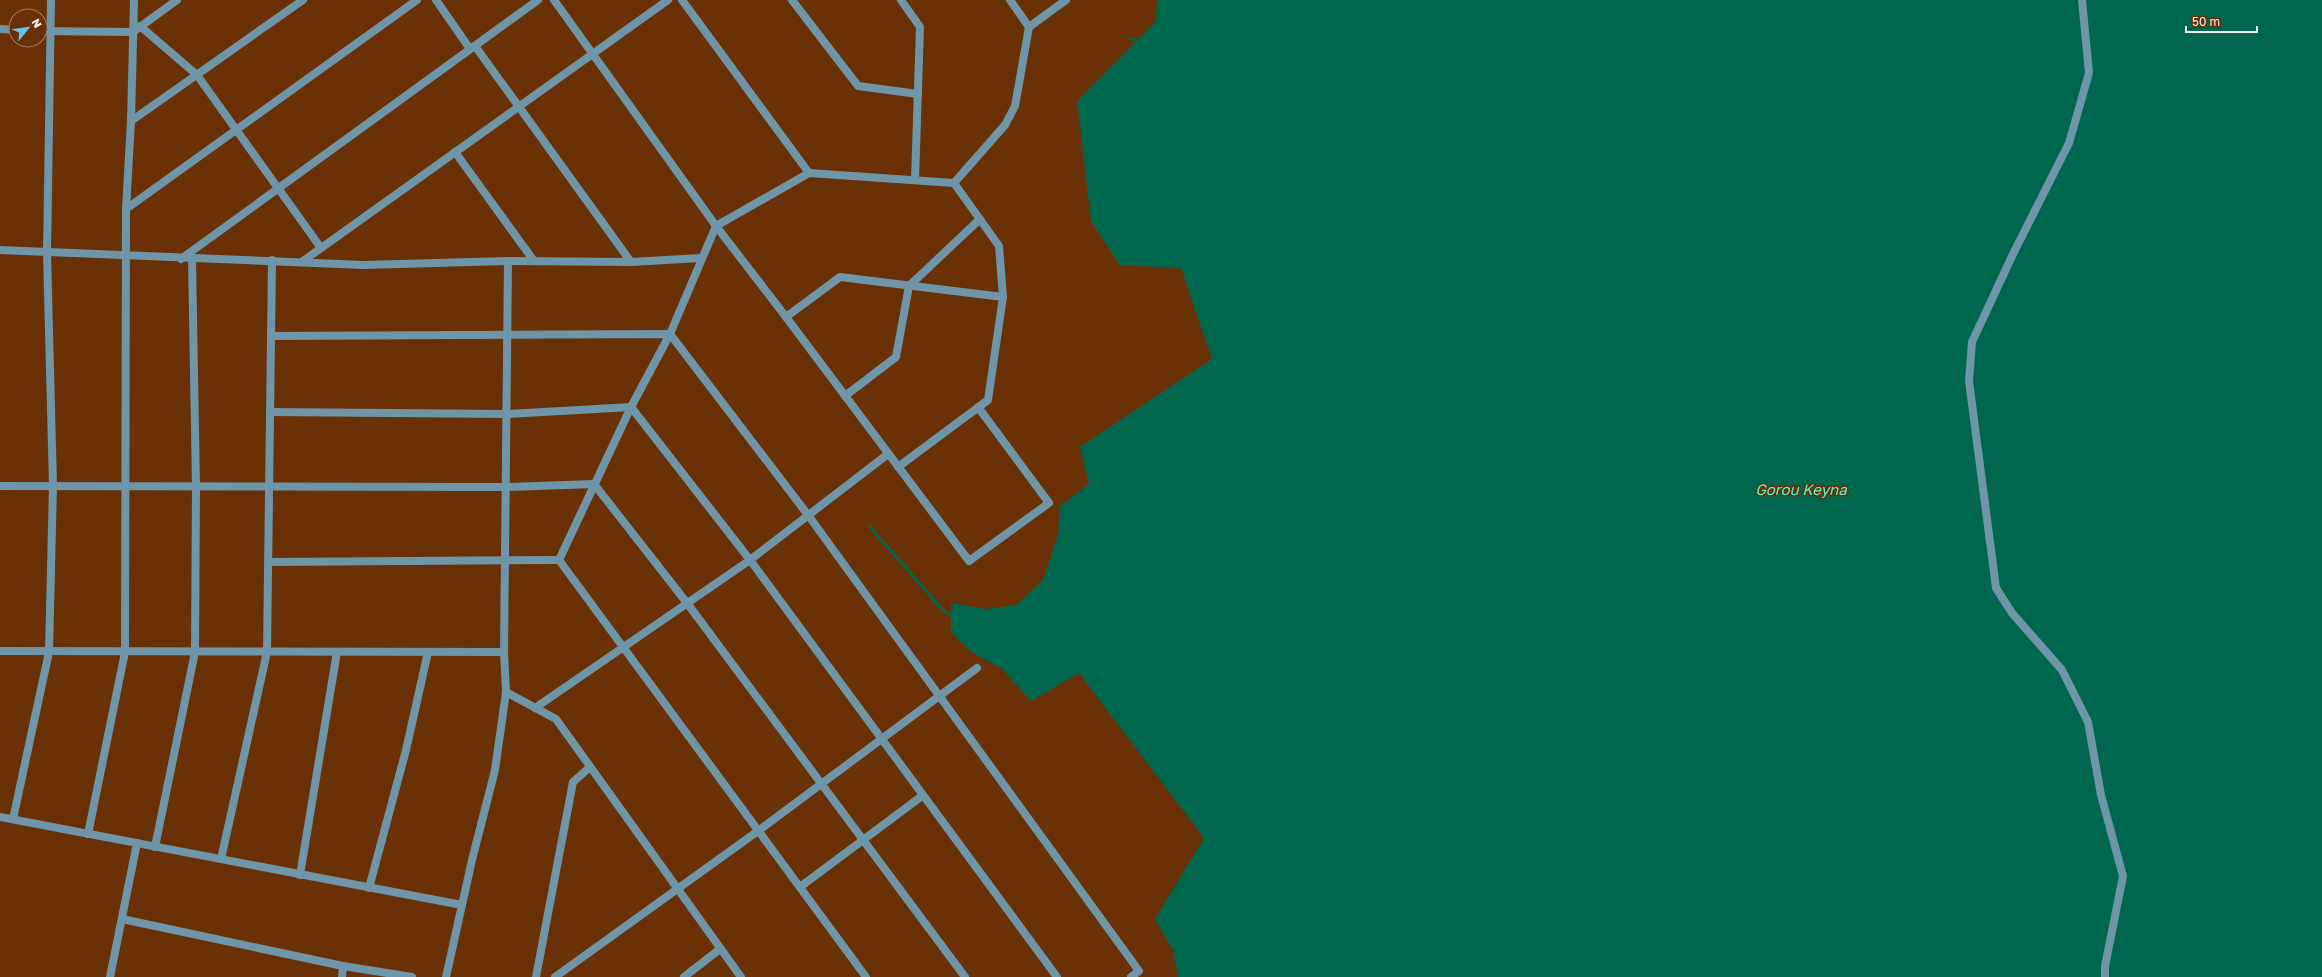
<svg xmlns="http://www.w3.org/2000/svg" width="2322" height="977" viewBox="0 0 2322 977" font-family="'Golos Text',sans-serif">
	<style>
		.water { fill: #00674f }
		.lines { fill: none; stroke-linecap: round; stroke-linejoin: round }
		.stream { stroke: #00674f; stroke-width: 3 }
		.street { stroke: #6e95a8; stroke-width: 8 }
		.labels { text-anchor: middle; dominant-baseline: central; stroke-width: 3; stroke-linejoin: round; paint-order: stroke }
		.water-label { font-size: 15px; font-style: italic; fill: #60f7ca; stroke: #6a3006 }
	</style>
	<rect width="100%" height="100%" fill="#6a3006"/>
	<path class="water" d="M1157,0H2322V977H1178L1173,950L1155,919L1204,838L1079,673L1031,701L1002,669L970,651L951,632V603L986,609L1016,605L1043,580L1058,535L1060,506L1089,484L1080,447L1212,359L1181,268L1120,265L1091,221L1077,101L1156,21Z"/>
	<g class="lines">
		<g class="stream">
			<path d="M1130,38L1139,42"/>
			<path d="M870,527L943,610L954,617"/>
		</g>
		<g class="street">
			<path d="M436,0L470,49"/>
			<path d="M554,0L716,226L786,317L969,561L1049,503L978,407"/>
			<path d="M682,0L809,173"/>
			<path d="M792,0L858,86L918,94"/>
			<path d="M901,0L920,27L915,180"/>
			<path d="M1010,0L1029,27"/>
			<path d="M2082,0L2089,73L2069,143L2013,254L1972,342L1969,381L1996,588L2012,613L2062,670L2088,722L2101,795L2123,876L2105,966V977"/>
			<path d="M140,26L197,75L321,248"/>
			<path d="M0,29L16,30"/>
			<path d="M40,31L133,32L177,0"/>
			<path d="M475,46L631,262"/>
			<path d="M131,121L303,0"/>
			<path d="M455,152L534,261"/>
			<path d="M954,183L1005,125L1015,106L1029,27L1066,0"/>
			<path d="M954,183L999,246L1003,297"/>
			<path d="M126,209L417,0"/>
			<path d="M0,250L363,265L508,261L631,262L701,258"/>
			<path d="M181,259L538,0"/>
			<path d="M303,261L668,0"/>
			<path d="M786,317L840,277L1003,297L988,400L898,467"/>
			<path d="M271,336L670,334L808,515L1139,971L1131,977"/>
			<path d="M845,396L896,357L909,286L980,219"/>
			<path d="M270,412L506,414L631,407L750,560L1057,977"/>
			<path d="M0,486L505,487L594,484L687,603L965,977"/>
			<path d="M559,560L631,407L670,334L716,226L809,173L954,183"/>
			<path d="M559,560L866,977"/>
			<path d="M268,562L559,560"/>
			<path d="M0,651L504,652"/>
			<path d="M506,692L556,719L741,977"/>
			<path d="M535,708L750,560L888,454"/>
			<path d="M0,817L462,905"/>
			<path d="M13,819L49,652L53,486L47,253L51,0"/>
			<path d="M88,834L125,652L126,209L131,121L134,0"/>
			<path d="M155,847L195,652L196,487L192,259"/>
			<path d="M221,859L267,652L272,260"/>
			<path d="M300,875L337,652"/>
			<path d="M800,887L922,796"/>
			<path d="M369,888L406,750L428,652"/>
			<path d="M122,919L343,966L412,977"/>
			<path d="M110,977L137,843"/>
			<path d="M342,977L343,966"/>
			<path d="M446,977L472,860L495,770L506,692L504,652L508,261"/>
			<path d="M536,977L573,782L590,767"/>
			<path d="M555,977L758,831L977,668"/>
			<path d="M684,977L720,949"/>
		</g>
	</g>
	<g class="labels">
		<g class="water-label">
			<text x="1801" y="489">Gorou Keyna</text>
		</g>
	</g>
	<g transform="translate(28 28) rotate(61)"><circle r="19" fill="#6a3006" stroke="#a47e63"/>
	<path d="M0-3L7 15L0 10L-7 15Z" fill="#66c4ef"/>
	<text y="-6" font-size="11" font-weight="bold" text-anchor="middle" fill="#faf2ee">N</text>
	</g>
	<path d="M2186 26v6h71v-6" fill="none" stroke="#faf2ee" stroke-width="2"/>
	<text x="2192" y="26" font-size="12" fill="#faf2ee" stroke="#6a3006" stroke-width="3" paint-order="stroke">50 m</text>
</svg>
